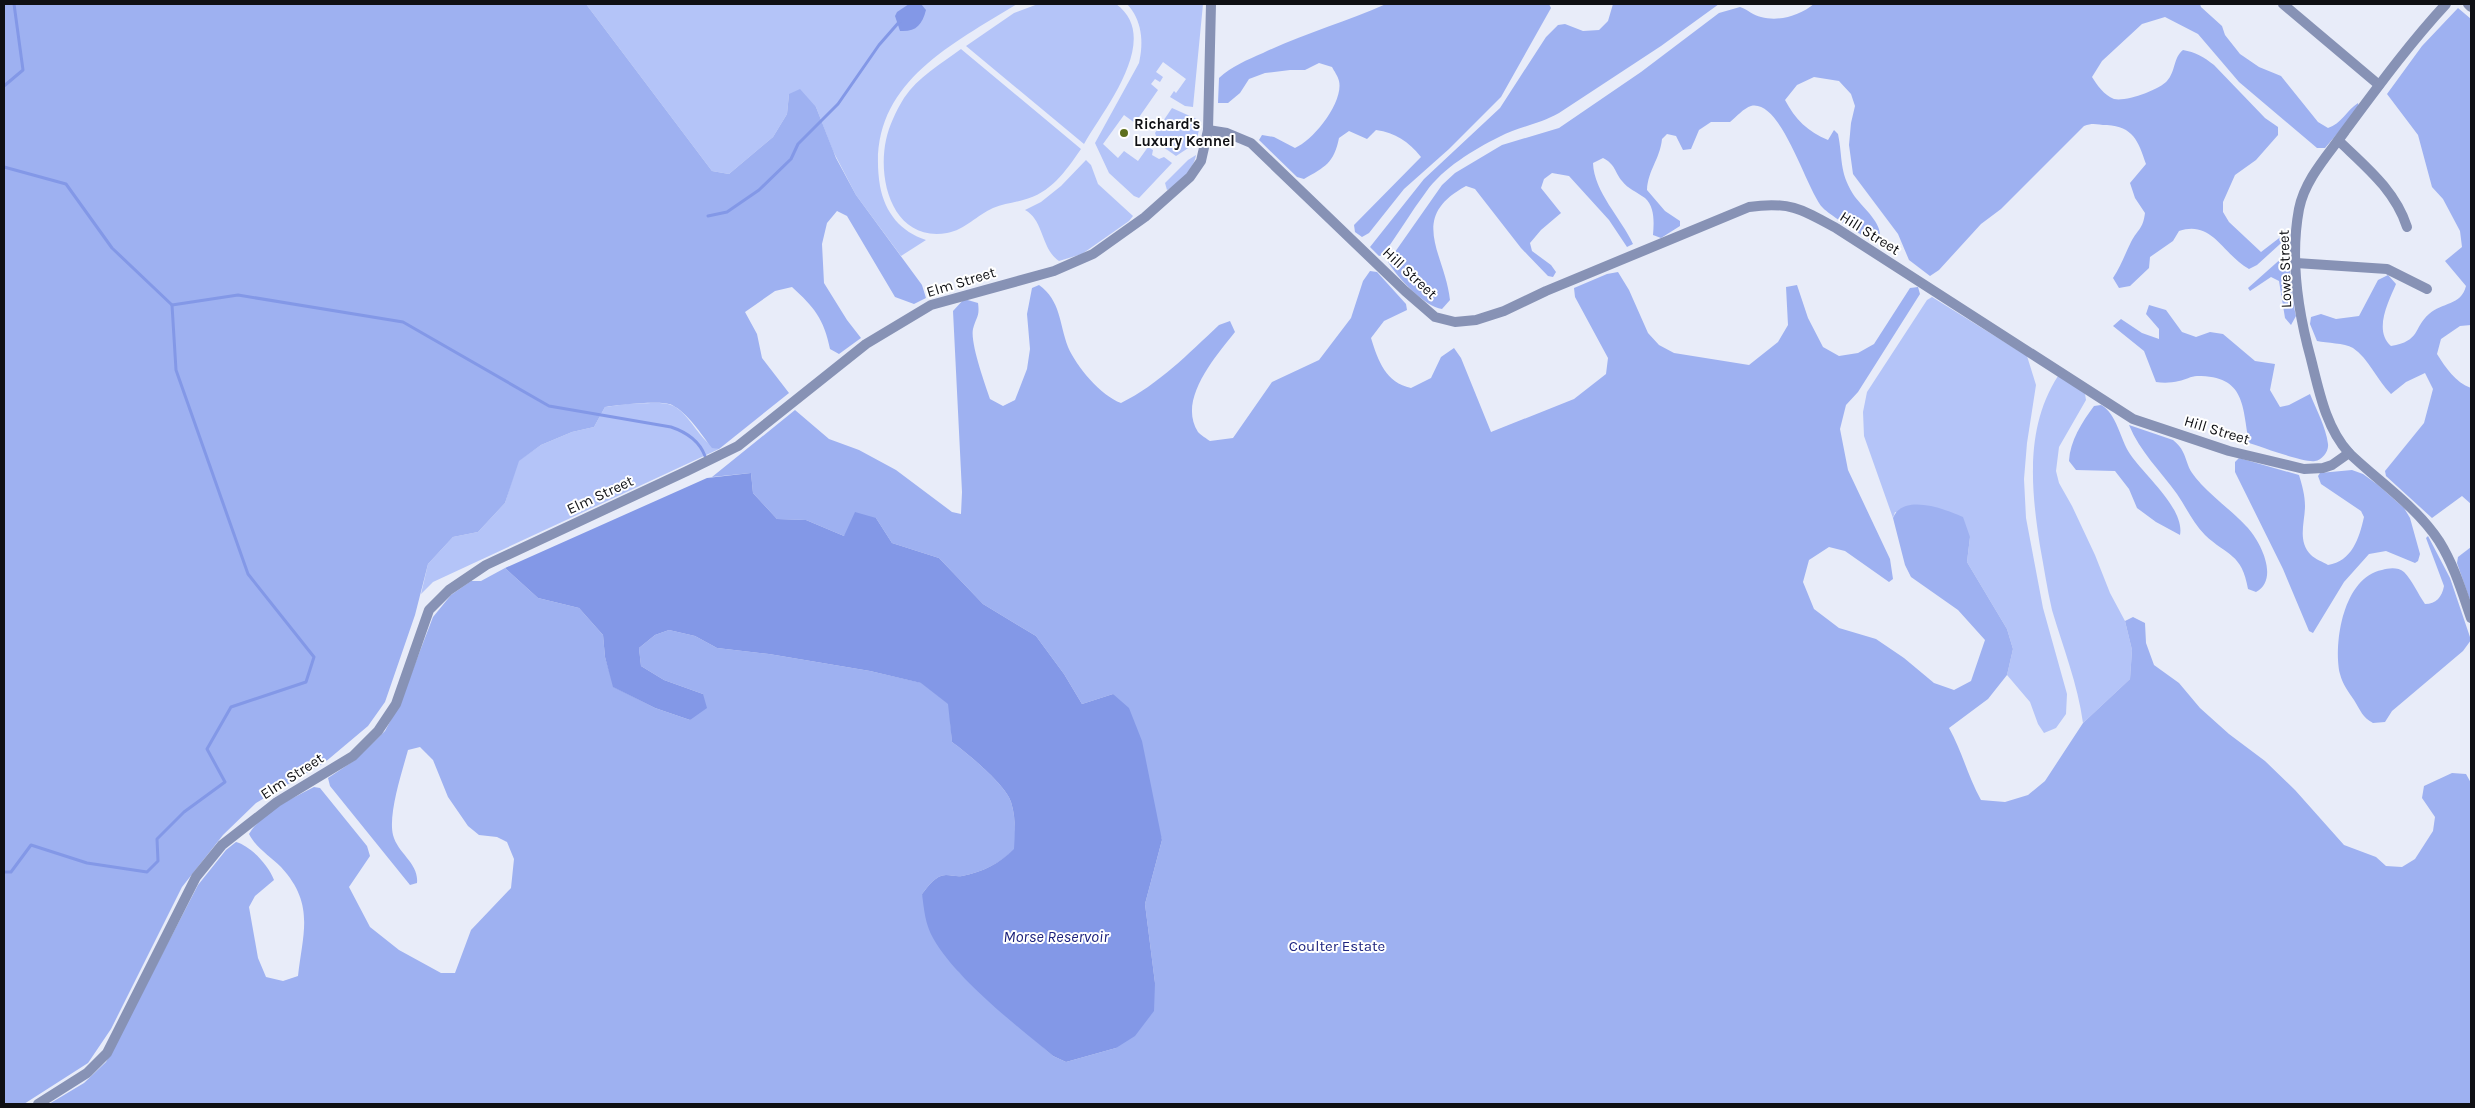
<svg xmlns="http://www.w3.org/2000/svg" width="2475" height="1108" viewBox="0 0 2475 1108" font-family="Karla,sans-serif">
	<style>
		.green { fill: #b4c4f8 }
		.forest { fill: #9eb1f1 }
		.water { fill: #8398e7 }
		.lines { fill: none; stroke-linecap: round; stroke-linejoin: round }
		.stream { stroke: #8398e7; stroke-width: 3 }
		.minor { stroke: #8792b5; stroke-width: 10 }
		.poi-dot { fill: #5d6f1d; stroke: #fff; stroke-width: 2 }
		.labels { text-anchor: middle; dominant-baseline: central; stroke-width: 4; stroke-linejoin: round; paint-order: stroke }
		.poi-label { font-size: 15px; font-weight: bold; fill: #0f1014; stroke: #fff; text-anchor: start }
		.street-label { font-size: 15px; fill: #0f1014; stroke: #fff }
		.park-label { font-size: 15px; fill: #1e257f; stroke: #fff }
		.water-label { font-size: 16px; font-style: italic; fill: #1d237d; stroke: #fff }
	</style>
	<rect width="100%" height="100%" fill="#e8ecf9"/>
	<g class="green">
		<path d="M586,4H1017C945,48 864,88 880,186C885,213 901,232 926,240L901,256L856,195L833,151L816,107L789,94L787,114L773,137L729,174L712,171Z"/>
		<path d="M1038,4H1116C1163,38 1104,109 1084,144L966,46L1014,13Z"/>
		<path d="M1127,4H1203L1193,107L1185,106L1170,97L1174,91L1176,93L1186,79L1163,62L1156,72L1163,77L1160,82L1155,79L1151,84L1158,90L1135,123L1124,115L1103,144L1118,158L1124,151L1138,161L1148,147L1153,150L1152,155L1159,159L1164,157L1172,163L1139,198L1134,196L1109,173L1095,143L1139,63C1144,42 1142,20 1127,4Z"/>
		<path d="M961,49L1081,149C1065,172 1051,193 1023,200C1013,203 1003,204 993,208C977,215 965,230 947,233C894,242 877,182 886,140C889,126 896,111 904,98C918,77 941,64 961,49Z"/>
		<path d="M1172,108L1201,121L1196,143L1176,156L1159,144L1155,133Z"/>
		<path d="M1196,155C1194,168 1179,185 1167,190L1165,183L1188,160Z"/>
		<path d="M1086,160L1091,165L1098,184L1133,216L1129,221L1082,254L1059,261C1041,249 1044,220 1025,210L1041,202L1061,186Z"/>
		<path d="M1932,297L2027,356L2036,385L2027,443L2024,479L2026,518L2043,608L2067,694L2066,714L2056,728L2044,733L2038,724L2030,702L2007,675L2013,649L2007,629L1967,562L1970,537L1895,512L1893,518L1864,436L1863,412L1867,392L1927,300Z"/>
		<path d="M2058,376H2063L2085,394L2086,400L2059,447L2056,471L2059,483L2072,506L2095,555L2110,593L2125,621L2132,650L2130,679L2083,723C2078,685 2063,647 2052,610C2047,589 2044,567 2040,546C2031,489 2025,427 2058,376Z"/>
		<path d="M627,404C638,404 662,401 671,405C690,412 701,445 719,449L433,582L421,594L428,564L453,537L478,532L505,503L518,461L541,445L572,432L594,427L605,407Z"/>
	</g>
	<g class="forest">
		<path d="M4,4H586L712,171L729,174L773,137L787,114L789,94L800,89L816,107L836,158L856,195L922,285L926,298L914,304L895,297L847,216L837,211L827,223L822,244L824,283L847,320L861,338L839,354L830,349C824,319 814,307 792,287L775,291L745,312L757,334L762,358L789,393L719,449L712,448C701,434 688,413 672,405C661,400 618,405 605,407L594,427L572,432L541,445L519,461L505,503L478,532L453,537L428,564L415,615L385,702L368,726L324,763L256,803L223,835L182,887L111,1029L88,1063L24,1104H4Z"/>
		<path d="M1386,4H1549L1551,8L1501,97L1449,149L1404,189L1369,233L1362,237L1355,232L1354,225L1421,157C1408,141 1396,133 1376,130L1367,139L1349,131L1339,138C1334,163 1325,167 1304,179L1297,177L1259,140L1262,135L1274,137L1295,148C1313,141 1344,102 1339,81C1338,76 1334,71 1332,67L1319,63L1305,70H1290L1265,73L1249,79L1240,93L1228,103H1218L1219,78C1232,66 1247,60 1263,53C1303,34 1345,22 1386,4Z"/>
		<path d="M1613,4H1719L1661,46L1559,113C1540,124 1518,127 1499,137C1473,150 1443,168 1426,192C1411,212 1398,234 1383,255L1379,256L1370,247L1424,179L1500,108L1546,37L1558,25L1565,24L1583,31L1599,30L1608,21Z"/>
		<path d="M1814,4H2200L2201,7L2222,26L2225,35L2240,54L2259,67L2281,76L2318,122L2328,128C2341,124 2347,110 2358,103L2359,108L2325,148H2317L2239,82L2198,34L2165,17L2142,24L2102,61L2092,77C2097,85 2104,95 2114,99C2126,102 2159,90 2167,81C2176,71 2173,58 2183,50C2195,52 2204,57 2214,65L2265,118L2278,127V135L2256,160L2235,175L2223,202V212L2229,222L2261,252L2287,232L2290,235L2257,265L2249,269C2222,254 2213,220 2179,231L2173,241L2150,257L2149,268L2130,286L2119,288L2113,278C2121,266 2125,254 2131,242C2138,229 2143,229 2145,213L2135,198L2130,183L2146,164C2138,140 2133,127 2107,125C2097,125 2094,122 2084,126L2001,209L1981,224L1939,270L1930,276L1909,260L1898,234L1853,174L1849,145L1851,123L1855,106L1851,94L1839,81L1814,77L1797,85L1785,100C1795,119 1808,132 1828,140L1834,130L1838,134C1843,159 1839,171 1853,194C1862,208 1889,227 1877,244C1870,241 1827,213 1823,208C1806,190 1782,99 1751,106C1744,108 1736,117 1730,122H1711L1699,130L1691,149L1683,150L1676,136L1667,134L1662,139C1660,159 1648,170 1647,190L1665,211L1680,221V226L1661,238L1653,235C1654,223 1655,207 1645,198C1637,192 1628,189 1622,181C1614,171 1616,165 1603,158L1593,163C1594,192 1621,218 1633,244L1627,247L1609,220L1569,176L1552,173L1544,179L1541,188L1561,213L1541,230L1530,243L1532,251L1551,265L1556,272L1553,277L1548,276L1521,248L1475,189L1466,186C1407,218 1445,253 1450,300L1442,309C1425,307 1397,277 1388,262L1442,185L1455,173L1502,145L1559,128L1641,72L1719,13L1740,7C1747,9 1754,16 1761,17C1780,22 1800,15 1814,4Z"/>
		<path d="M2458,8L2471,19V325L2460,326L2441,339L2437,354C2446,368 2455,382 2471,388V504L2462,496L2432,518L2386,476L2385,471L2424,423L2433,389L2425,373L2406,382L2391,394C2377,380 2369,359 2353,348C2344,343 2327,343 2317,341L2310,324L2311,317L2321,314L2336,319L2359,316L2378,280L2388,275L2396,284C2389,301 2373,330 2391,346C2421,341 2413,328 2429,314C2442,302 2461,306 2466,286L2445,261L2462,247L2460,231L2443,199L2432,187L2418,135L2387,94L2422,46Z"/>
		<path d="M2284,256L2289,259L2292,298L2296,316L2291,325L2285,318L2279,281L2271,277L2250,291L2248,288Z"/>
		<path d="M1370,271L1377,272L1406,304L1407,310L1384,321L1371,338C1378,361 1386,383 1411,388L1431,378L1441,357L1454,348L1461,358L1491,432L1574,399L1606,374L1608,358L1575,297L1574,288L1607,274L1618,272L1629,290L1648,333L1659,345L1674,353L1749,365L1778,342L1788,325L1786,287L1797,285L1808,318L1823,347L1839,356L1858,353L1874,344L1910,288L1918,287L1920,294L1858,392L1846,405L1840,429L1848,470L1890,559L1893,579L1889,582L1845,551L1829,547L1809,560L1803,582L1814,609L1839,628L1876,639L1904,658L1934,683L1954,690L1971,681L1985,640L1958,610L1911,577L1905,565L1893,518C1903,493 1945,509 1963,517L1970,537L1967,562L2007,629L2013,649L2007,675L1988,699L1949,728C1962,751 1968,777 1981,800L2005,802L2028,795L2045,781L2083,723L2130,679L2132,650L2125,621L2133,617L2145,623L2146,643L2154,665L2179,683L2200,708L2229,734L2265,761L2295,790L2344,845L2376,857L2386,866L2402,867L2415,859L2433,831L2435,817L2422,798L2424,786L2452,773L2466,774L2471,783V1104H49L84,1083L106,1062L198,885L226,850L236,842C251,846 269,866 274,880L255,896L249,907L258,958L266,977L283,981L298,976C303,932 315,904 281,867C270,856 256,848 249,834C263,811 291,799 314,787L320,788L367,846L370,856L349,887L370,927L399,950L441,973H455L471,930L511,888L514,859L507,842L497,837L479,835L468,826L448,797L433,760L420,747L408,750C402,772 388,814 393,835C398,854 419,863 417,883L410,885L330,786L328,778L355,760L385,731L400,703L433,617L451,595L471,581H481L505,568L538,598L579,608L603,635L605,657L614,687L655,708L690,720L703,694L664,680L641,666L639,648L655,635L669,630L695,636L717,648L769,654L870,671L922,683L949,704L952,742C967,753 1006,785 1011,802C1016,818 1015,833 1015,849C1000,863 983,872 962,876C957,877 952,875 946,875C936,875 928,886 922,894L959,972L1053,1056L1066,1062L1116,1048L1155,983L1145,904L1162,840L1113,694L1082,704L1064,674L1036,636L983,604L939,558L892,543L876,518L844,536L806,520L777,519L753,493L751,473L712,477L795,410L829,439L859,450L896,470L952,512L961,514L962,492L953,311L964,299L978,303C980,317 976,317 973,329C970,343 985,384 990,399L1003,406L1015,400L1027,369L1030,349L1027,314L1032,288L1039,285C1061,301 1059,323 1068,347C1076,366 1101,396 1121,403C1159,384 1188,354 1219,325L1230,321L1235,332C1216,356 1177,400 1198,432C1201,435 1207,439 1210,441L1233,438L1272,382L1319,360L1351,318L1363,281Z"/>
		<path d="M2149,305L2166,310L2182,332L2196,337L2210,332L2223,334L2255,361L2275,364L2270,390L2280,407L2289,405L2310,394C2316,409 2326,427 2328,444C2329,451 2322,460 2315,461C2304,463 2262,447 2249,443C2242,406 2246,376 2197,376C2191,376 2185,380 2179,381C2171,383 2163,383 2156,382L2144,351L2113,326L2121,319L2142,333L2159,339V329L2146,314Z"/>
		<path d="M2101,405C2117,414 2120,439 2130,454C2145,476 2185,509 2180,535L2156,522L2137,508L2129,489L2115,471L2076,470L2069,461C2070,441 2082,422 2094,406Z"/>
		<path d="M2129,425L2173,440C2183,448 2184,454 2188,465C2190,472 2197,479 2201,484C2215,499 2232,511 2246,526C2260,540 2280,579 2256,592L2248,589C2242,553 2227,556 2205,535C2193,523 2186,507 2177,494C2160,470 2140,452 2129,425Z"/>
		<path d="M2239,458L2299,475C2302,485 2305,495 2305,506C2305,522 2297,541 2311,555C2315,559 2323,562 2328,565C2352,561 2359,539 2364,517L2361,511L2321,484L2318,476L2320,473L2352,470L2363,474L2378,485L2404,508L2410,518L2420,554L2418,561L2415,563L2386,551L2369,554L2344,582L2313,633L2309,631L2283,569L2235,472V462Z"/>
		<path d="M2428,536L2450,578L2471,640L2463,651L2392,711L2385,722L2373,723C2362,717 2361,711 2354,700C2348,691 2343,685 2340,674C2333,642 2344,577 2382,570C2389,568 2398,567 2404,572C2412,580 2418,594 2425,604C2436,604 2442,597 2444,586L2426,538Z"/>
		<path d="M2471,547V603L2457,563L2458,557Z"/>
	</g>
	<g class="water">
		<path d="M909,4H921L926,10C922,25 916,32 900,31L895,16L897,12Z"/>
		<path d="M751,473L753,493L777,519L806,520L844,536L855,512L876,518L892,543L939,558L983,604L1036,636L1064,674L1082,704L1113,694L1129,708L1142,741L1162,840L1145,904L1155,983L1154,1011L1135,1036L1116,1048L1066,1062L1053,1056C1016,1025 956,979 933,938C925,924 924,909 922,894C928,886 936,875 946,875C952,875 957,877 962,876C983,872 1000,863 1014,849C1015,833 1016,818 1011,802C1006,785 967,753 952,742L948,704L921,683L870,671L769,654L717,648L695,636L669,630L655,635L639,648L641,666L664,680L703,694L707,708L690,720L655,708L613,687L605,657L603,635L579,608L538,598L505,568L707,478Z"/>
	</g>
	<g class="lines">
		<g class="stream">
			<path d="M4,86L23,70L14,4"/>
			<path d="M4,167L66,184L112,248L172,305L176,370L248,574L314,657L306,682L231,707L207,749L225,782L184,812L157,839L158,861L147,872L87,863L31,845L11,872H4"/>
			<path d="M708,216L727,212L759,190L791,159L798,144L838,104L879,45L900,21"/>
			<path d="M172,305L238,295L403,322L549,406L671,427C686,432 699,440 705,456"/>
		</g>
		<g class="minor">
			<path d="M2283,4L2379,85"/>
			<path d="M2468,4L2471,7"/>
			<path d="M1208,130L1227,133L1251,143L1405,291L1435,317L1455,322L1476,320L1504,311L1546,291L1749,207C1789,201 1802,209 1836,228L2133,419L2229,451L2304,469L2323,468L2332,465L2349,453C2378,481 2416,506 2439,541C2454,565 2462,592 2471,618"/>
			<path d="M2339,141C2366,167 2395,190 2407,227"/>
			<path d="M2296,263L2387,269L2427,289"/>
			<path d="M2349,453C2326,428 2319,391 2311,359C2298,312 2290,257 2299,209C2305,179 2328,155 2345,131C2377,88 2409,44 2446,4"/>
			<path d="M38,1104L87,1073L107,1053L196,877L222,845L277,802L353,756L378,731L396,704L429,610L449,590L486,565L687,471L738,446L866,344L931,305L1054,271L1093,254L1145,217L1190,177L1201,161L1208,130L1211,4"/>
		</g>
	</g>
	<circle class="poi-dot" cx="1124" cy="133" r="5"/>
	<g class="labels">
		<g class="poi-label">
			<text x="1134" y="124">Richard's<tspan x="1134" dy="17">Luxury Kennel</tspan></text>
		</g>
		<g class="street-label">
			<text transform="translate(1870 233) rotate(32)">Hill Street</text>
			<text transform="translate(2285 269) rotate(-92)">Lowe Street</text>
			<text transform="translate(1410 273) rotate(43)">Hill Street</text>
			<text transform="translate(961 282) rotate(-17)">Elm Street</text>
			<text transform="translate(2217 430) rotate(17)">Hill Street</text>
			<text transform="translate(600 495) rotate(-25)">Elm Street</text>
			<text transform="translate(292 776) rotate(-33)">Elm Street</text>
		</g>
		<g class="park-label">
			<text x="1337" y="946">Coulter Estate</text>
		</g>
		<g class="water-label">
			<text x="1056" y="936">Morse Reservoir</text>
		</g>
	</g>
	<rect width="2475" height="1108" fill="none" stroke="#0f1014" stroke-width="10"/>
</svg>
